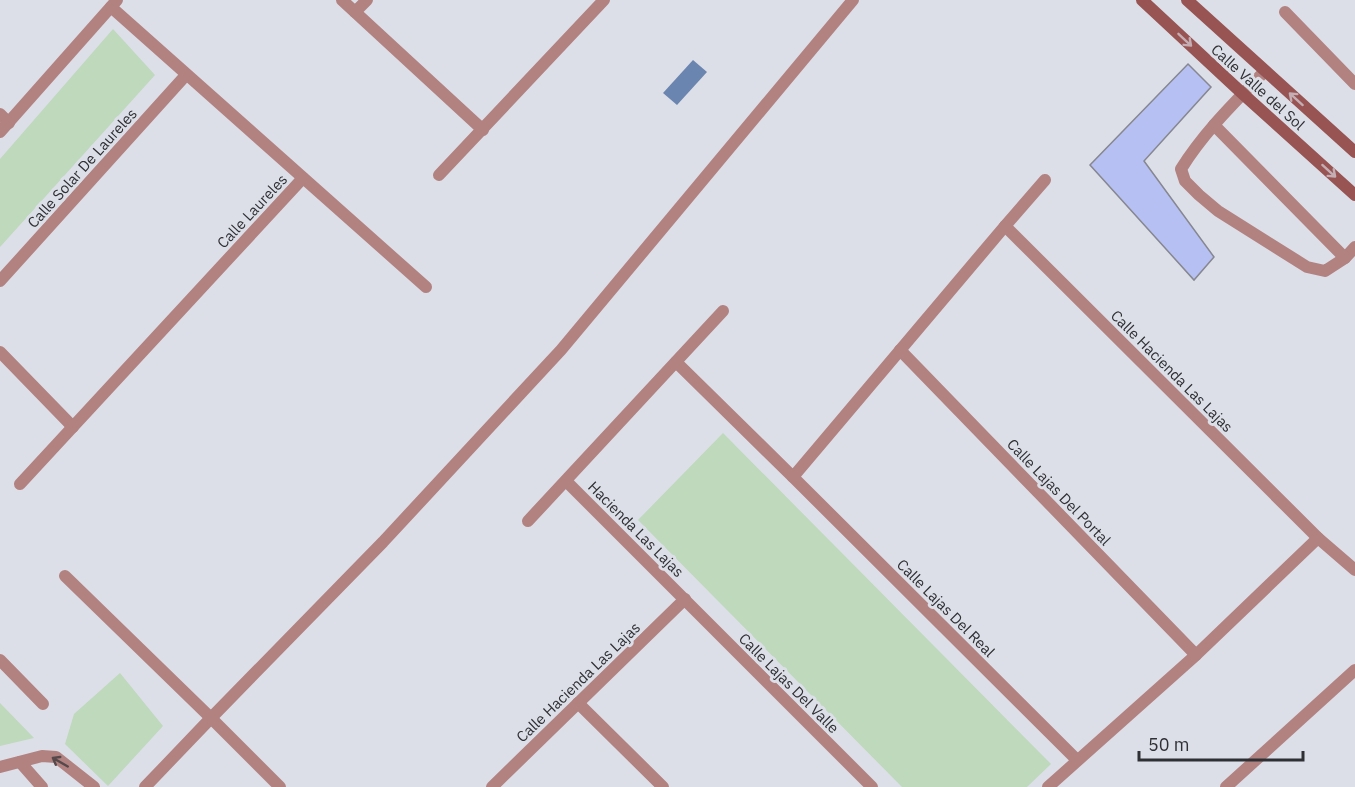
<svg xmlns="http://www.w3.org/2000/svg" width="1355" height="787" viewBox="0 0 1355 787" font-family="'IBM Plex Sans',sans-serif">
	<style>
		.green { fill: #bed9bb }
		.water { fill: #6a85af }
		.building { fill: #b6c0f2; stroke: #868790; stroke-width: 1.5 }
		.lines { fill: none; stroke-linecap: round; stroke-linejoin: round }
		.service { stroke: #b28281; stroke-width: 12 }
		.minor { stroke: #b28281; stroke-width: 12 }
		.tertiary { stroke: #b28281; stroke-width: 12 }
		.secondary { stroke: #975453; stroke-width: 12 }
		.oneway { stroke: #c4aeb4 }
		.oneway2 { stroke: #56494b }
		.labels { text-anchor: middle; dominant-baseline: central; stroke-width: 6; stroke-linejoin: round; paint-order: stroke }
		.street-label { font-size: 15px; fill: #2f3034; stroke: #dddfe8 }
	</style>
	<rect width="100%" height="100%" fill="#dddfe8"/>
	<g class="green">
		<path d="M113,29L155,75L0,247V159Z"/>
		<path d="M723,433L1051,764L1027,787H902L638,520Z"/>
		<path d="M120,673L163,726L108,786L65,744L74,714Z"/>
		<path d="M0,703L34,738L0,746Z"/>
	</g>
	<path class="water" d="M693,60L707,72L677,105L663,93Z"/>
	<path class="building" d="M1188,64L1211,87L1144,161L1214,257L1194,280L1090,165Z"/>
	<g class="lines">
		<g class="service">
			<path d="M1285,12L1355,84"/>
			<path d="M1265,71C1235,102 1204,132 1181,169L1185,181L1199,195L1218,211L1307,267L1325,271L1345,258L1355,247"/>
			<path d="M1214,125L1345,258"/>
			<path d="M65,576L211,718"/>
		</g>
		<g class="minor">
			<path d="M342,0L483,130"/>
			<path d="M111,7L426,287"/>
			<path d="M355,12L367,0"/>
			<path d="M0,114L9,123"/>
			<path d="M0,132L117,0"/>
			<path d="M439,175L604,0"/>
			<path d="M1005,226L1318,538L1355,570"/>
			<path d="M0,281L186,75"/>
			<path d="M900,350L1196,655"/>
			<path d="M0,352L73,427"/>
			<path d="M676,362L793,477L1077,760"/>
			<path d="M793,477L1005,226L1045,180"/>
			<path d="M566,481L872,787"/>
			<path d="M20,484L303,178"/>
			<path d="M528,521L723,311"/>
			<path d="M0,660L43,704"/>
			<path d="M578,703L663,787"/>
			<path d="M211,718L280,787"/>
			<path d="M20,762L42,787"/>
			<path d="M0,767L42,756L56,757L94,787"/>
			<path d="M145,787L211,718L383,542L561,350L853,0"/>
			<path d="M492,787L685,599"/>
			<path d="M1048,787L1196,655L1318,538"/>
		</g>
		<path class="tertiary" d="M1226,787L1355,670"/>
		<g class="secondary">
			<path d="M1142,0L1243,94L1355,195"/>
			<path d="M1187,0L1355,152"/>
		</g>
	</g>
	<defs><path id="oneway-shaft" d="M-6 0H5M1.5-3L5.5 0L1.5 3" fill="none" stroke-width="1.6" stroke-linecap="round" stroke-linejoin="round" transform="scale(1.5)"/></defs>
	<g class="oneway">
		<use href="#oneway-shaft" transform="translate(1185 40) rotate(43)"/>
		<use href="#oneway-shaft" transform="translate(1296 99) rotate(-138)"/>
		<use href="#oneway-shaft" transform="translate(1329 171) rotate(42)"/>
	</g>
	<use class="oneway2" href="#oneway-shaft" transform="translate(60 762) rotate(-150)"/>
	<g class="labels">
		<g class="street-label">
			<text transform="translate(1258 87) rotate(42)">Calle Valle del Sol</text>
			<text transform="translate(82 168) rotate(-48)">Calle Solar De Laureles</text>
			<text transform="translate(252 211) rotate(-47)">Calle Laureles</text>
			<text transform="translate(1172 371) rotate(45)">Calle Hacienda Las Lajas</text>
			<text transform="translate(1059 492) rotate(46)">Calle Lajas Del Portal</text>
			<text transform="translate(636 529) rotate(45)">Hacienda Las Lajas</text>
			<text transform="translate(946 608) rotate(45)">Calle Lajas Del Real</text>
			<text transform="translate(578 682) rotate(-44)">Calle Hacienda Las Lajas</text>
			<text transform="translate(789 683) rotate(45)">Calle Lajas Del Valle</text>
		</g>
	</g>
	<path d="M1139 751v9h164v-9" fill="none" stroke="#2f3034" stroke-width="3"/>
	<text x="1148" y="751" font-size="18" fill="#2f3034" stroke="#dddfe8" stroke-width="4.5" paint-order="stroke">50 m</text>
</svg>
